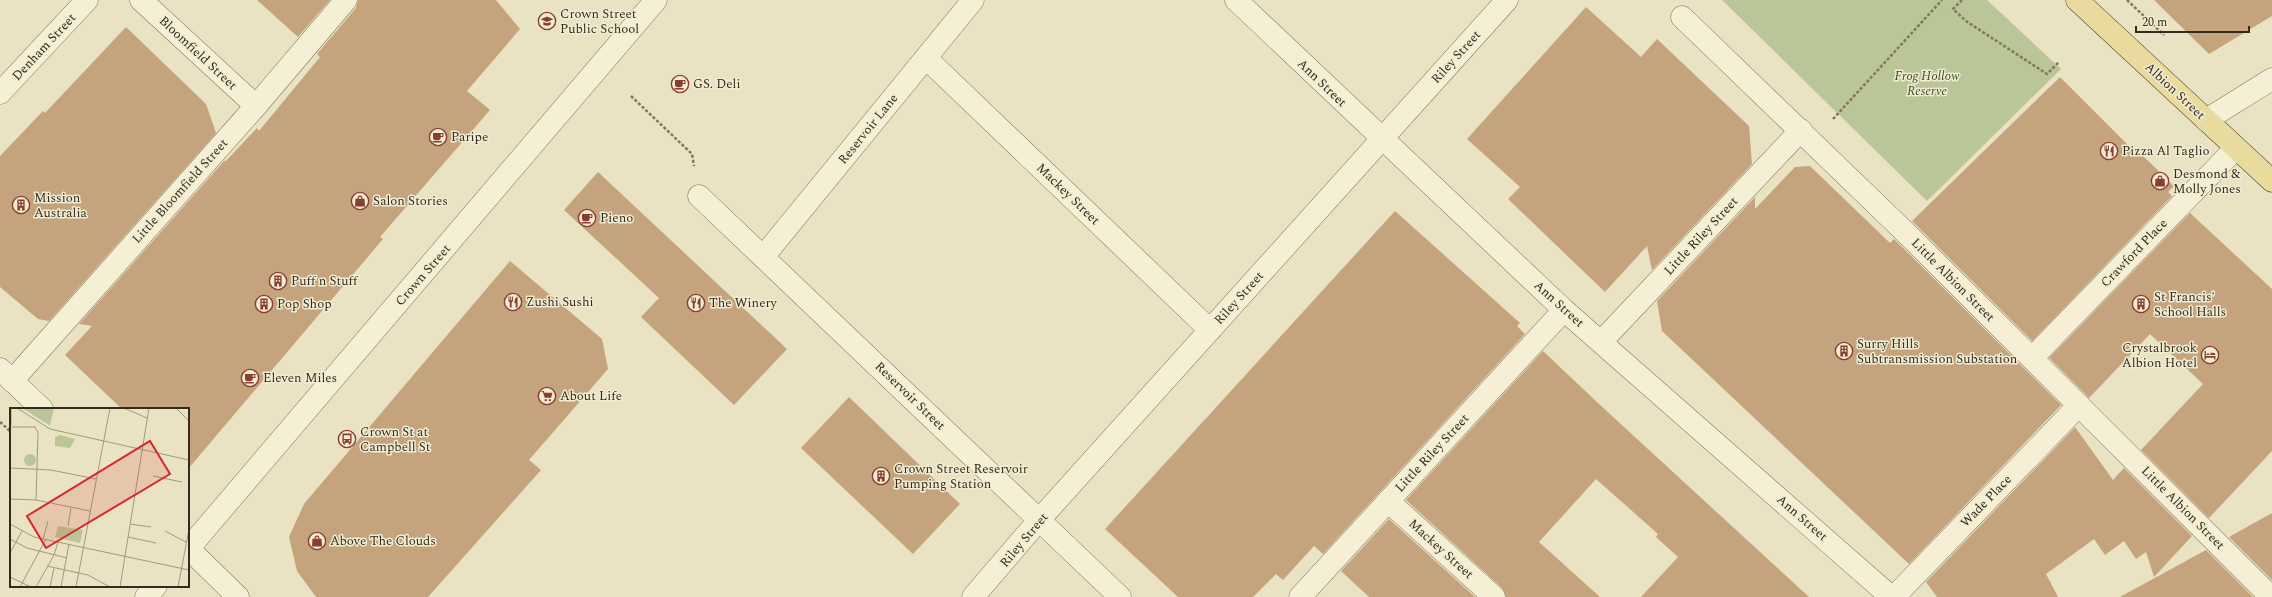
<svg xmlns="http://www.w3.org/2000/svg" width="2272" height="597" viewBox="0 0 2272 597" font-family="Spectral,serif">
	<style>
		.green { fill: #bbc698 }
		.building { fill: #c4a37d }
		.lines { fill: none; stroke-linecap: round; stroke-linejoin: round }
		.minor-casing { stroke: #82755c; stroke-width: 23 }
		.major-casing { stroke: #504330; stroke-width: 23 }
		.path { stroke: #82755c; stroke-width: 2.5; stroke-dasharray: 3 2; stroke-linecap: butt }
		.minor { stroke: #f5f0d5; stroke-width: 22 }
		.major { stroke: #e9db9e; stroke-width: 22 }
		.labels { text-anchor: middle; dominant-baseline: central; stroke-width: 3; stroke-linejoin: round; paint-order: stroke }
		.poi-label { font-size: 13px; fill: #332b1e; stroke: #f1ecd2; text-anchor: start }
		.street-label { font-size: 13px; fill: #332b1e; stroke: #f1ecd2 }
		.park-label { font-size: 13px; font-style: italic; fill: #3f4d27; stroke: #f1ecd2 }
		.inset-road { fill: none; stroke: #a09981; stroke-width: 1 }
		.view { fill: #d62828; fill-opacity: 0.15; stroke: #d62828; stroke-width: 2 }
		.inset-edge { fill: none; stroke: #332b1e; stroke-width: 2 }
	</style>
	<rect width="100%" height="100%" fill="#e9e3c3"/>
	<path class="green" d="M1722,0H1987L2061,69L1927,201Z"/>
	<g class="building">
		<path d="M257,0H330L298,37Z"/>
		<path d="M358,0H496L520,29L467,91L490,110L380,237L383,239L188,469V409H122L65,355L92,326L79,324L225,160V162L257,128L259,131L320,57L317,54L356,8Z"/>
		<path d="M2154,0H2272V16L2209,54Z"/>
		<path d="M1586,7L1641,57L1657,39L1749,126L1752,164L1652,270L1647,246L1605,292L1508,199L1520,187L1467,139Z"/>
		<path d="M126,27L206,104L216,133L49,321L38,319L0,287V156L43,111L45,113Z"/>
		<path d="M2060,77L2132,149L2134,147L2174,186L2168,192L2172,196L2032,341L1912,221Z"/>
		<path d="M1810,166L1890,243L1894,239L2061,405L1909,564L1662,331L1657,301L1755,197V209L1795,167Z"/>
		<path d="M598,172L787,349L734,405L641,317L659,298L564,210Z"/>
		<path d="M1395,211L1520,323L1517,326L1525,334L1323,554L1314,546L1283,580L1276,574L1253,597H1178L1105,529Z"/>
		<path d="M2190,213L2272,289V451L2209,518L2141,450L2203,384L2150,334L2089,398L2049,358Z"/>
		<path d="M510,261L602,339L608,369L529,460L541,470L428,597H316L297,571L289,537L304,504Z"/>
		<path d="M1543,351L1599,404L1809,597H1641L1678,557L1656,537L1658,534L1596,479L1539,542L1600,597H1506L1502,588L1406,500Z"/>
		<path d="M849,397L960,504L913,554L801,448Z"/>
		<path d="M2075,427L2113,480L2124,468L2192,536L2154,577L2146,552L2136,559L2124,541L2105,555L2094,539L2046,574L2058,597H1937L1926,582Z"/>
		<path d="M2272,513V580L2229,537Z"/>
		<path d="M1389,519L1475,597H1369L1341,571Z"/>
		<path d="M2206,550L2253,597H2120Z"/>
	</g>
	<g class="lines">
		<defs>
			<g id="minor">
				<path d="M141,0L256,106"/>
				<path d="M1236,0L1564,310L1891,597"/>
				<path d="M1682,17L1904,231L2271,597"/>
				<path d="M926,58L1210,330"/>
				<path d="M0,93L87,0"/>
				<path d="M2206,120L2272,79"/>
				<path d="M699,196L1120,597"/>
				<path d="M763,257L973,0"/>
				<path d="M1601,342L1801,130"/>
				<path d="M2032,358L2236,148"/>
				<path d="M0,369L42,409"/>
				<path d="M12,381L256,106L346,0"/>
				<path d="M1388,501L1494,597"/>
				<path d="M188,548L238,597"/>
				<path d="M188,549L656,0"/>
				<path d="M146,597L156,586"/>
				<path d="M973,597L1039,520L1507,0"/>
				<path d="M1300,597L1564,310"/>
				<path d="M1894,597L2079,405"/>
			</g>
			<path id="major" d="M2077,0L2272,181"/>
		</defs>
		<use href="#minor" class="minor-casing"/>
		<use href="#major" class="major-casing"/>
		<g class="path">
			<path d="M1962,0L1953,9L1966,21L2047,74L2059,62"/>
			<path d="M2127,0L2164,35"/>
			<path d="M631,96L692,154L694,166"/>
			<path d="M1833,119L1942,0"/>
			<path d="M0,422L11,432"/>
		</g>
		<use href="#minor" class="minor"/>
		<use href="#major" class="major"/>
	</g>
	<defs>
		<symbol id="school-ring" viewBox="-11 -11 22 22"><circle r="9.5" fill="#f1ecd2" stroke="#8a3d32" stroke-width="1.5"/><path d="M0-5L7-2L0 1L-7-2ZM-4 1L0 2.5L4 1V4Q0 6-4 4Z" fill="#8a3d32"/></symbol>
		<symbol id="cafe-ring" viewBox="-11 -11 22 22"><circle r="9.5" fill="#f1ecd2" stroke="#8a3d32" stroke-width="1.5"/><path d="M-5.5-4.5H6V0H3Q3 3.5 0 3.5H-2.5Q-5.5 3.5-5.5 0ZM3-3.2v2h1.7v-2ZM-6 4.5H4V6H-6Z" fill="#8a3d32"/></symbol>
		<symbol id="restaurant-ring" viewBox="-11 -11 22 22"><circle r="9.5" fill="#f1ecd2" stroke="#8a3d32" stroke-width="1.5"/><path d="M-5-6h1v4h1v-4h1v4h1v-4h1v5L-1.5 .5V6h-2V.5L-5-1ZM5-6V6H3V1.5H1.5Q1.5-4 5-6Z" fill="#8a3d32"/></symbol>
		<symbol id="shop-ring" viewBox="-11 -11 22 22"><circle r="9.5" fill="#f1ecd2" stroke="#8a3d32" stroke-width="1.5"/><path d="M-5-2.5h2.3a2.7 3.5 0 0 1 5.4 0H5L5.5 6h-11ZM-1.5-2.5h3a1.5 2.3 0 0 0-3 0Z" fill="#8a3d32"/></symbol>
		<symbol id="building-ring" viewBox="-11 -11 22 22"><circle r="9.5" fill="#f1ecd2" stroke="#8a3d32" stroke-width="1.5"/><path d="M-4-6H4V6H1V3H-1V6H-4ZM-2.5-4.3h1.7v1.8h-1.7ZM.8-4.3h1.7v1.8H.8ZM-2.5-1h1.7V.8h-1.7ZM.8-1h1.7V.8H.8Z" fill="#8a3d32"/></symbol>
		<symbol id="hotel-ring" viewBox="-11 -11 22 22"><circle r="9.5" fill="#f1ecd2" stroke="#8a3d32" stroke-width="1.5"/><path d="M-6-4.5h1.5V1H6V5H4.5V3h-9V5H-6ZM-4 0a1.8 1.8 0 1 1 3.6 0ZM.5 0V-2.5h3Q6-2.5 6 0Z" fill="#8a3d32"/></symbol>
		<symbol id="supermarket-ring" viewBox="-11 -11 22 22"><circle r="9.5" fill="#f1ecd2" stroke="#8a3d32" stroke-width="1.5"/><path d="M-6-5.5h2.5l.6 2H6L4.5 2H-2.5L-4.4-4H-6ZM-1.5 3.2a1.3 1.3 0 1 0 .1 0ZM3 3.2a1.3 1.3 0 1 0 .1 0Z" fill="#8a3d32"/></symbol>
		<symbol id="bus-ring" viewBox="-11 -11 22 22"><circle r="9.5" fill="#f1ecd2" stroke="#8a3d32" stroke-width="1.5"/><path d="M-5-6H5V4H4V6H2V4H-2V6H-4V4H-5ZM-3.5-4V0h7V-4ZM-3.5 1.2v1.5H-2V1.2ZM2 1.2v1.5H3.5V1.2Z" fill="#8a3d32"/></symbol>
	</defs>
	<g fill-rule="evenodd">
		<use href="#school-ring" x="537" y="11" width="20" height="20"/>
		<use href="#cafe-ring" x="670" y="74" width="20" height="20"/>
		<use href="#cafe-ring" x="428" y="127" width="20" height="20"/>
		<use href="#restaurant-ring" x="2099" y="141" width="20" height="20"/>
		<use href="#shop-ring" x="2150" y="171" width="20" height="20"/>
		<use href="#shop-ring" x="350" y="191" width="20" height="20"/>
		<use href="#building-ring" x="11" y="195" width="20" height="20"/>
		<use href="#cafe-ring" x="577" y="208" width="20" height="20"/>
		<use href="#building-ring" x="268" y="271" width="20" height="20"/>
		<use href="#restaurant-ring" x="503" y="292" width="20" height="20"/>
		<use href="#restaurant-ring" x="686" y="293" width="20" height="20"/>
		<use href="#building-ring" x="254" y="294" width="20" height="20"/>
		<use href="#building-ring" x="2131" y="294" width="20" height="20"/>
		<use href="#building-ring" x="1834" y="341" width="20" height="20"/>
		<use href="#hotel-ring" x="2200" y="345" width="20" height="20"/>
		<use href="#cafe-ring" x="240" y="368" width="20" height="20"/>
		<use href="#supermarket-ring" x="537" y="386" width="20" height="20"/>
		<use href="#bus-ring" x="337" y="429" width="20" height="20"/>
		<use href="#building-ring" x="871" y="466" width="20" height="20"/>
		<use href="#shop-ring" x="307" y="531" width="20" height="20"/>
	</g>
	<g class="labels">
		<g class="poi-label">
			<text x="560" y="14">Crown Street<tspan x="560" dy="15">Public School</tspan></text>
			<text x="693" y="84">GS. Deli</text>
			<text x="451" y="137">Paripe</text>
			<text x="2122" y="151">Pizza Al Taglio</text>
			<text x="2173" y="174">Desmond &amp;<tspan x="2173" dy="15">Molly Jones</tspan></text>
			<text x="34" y="198">Mission<tspan x="34" dy="15">Australia</tspan></text>
			<text x="373" y="201">Salon Stories</text>
			<text x="600" y="218">Pieno</text>
			<text x="291" y="281">Puff n Stuff</text>
			<text x="2154" y="297">St Francis'<tspan x="2154" dy="15">School Halls</tspan></text>
			<text x="526" y="302">Zushi Sushi</text>
			<text x="709" y="303">The Winery</text>
			<text x="277" y="304">Pop Shop</text>
			<text x="1857" y="344">Surry Hills<tspan x="1857" dy="15">Subtransmission Substation</tspan></text>
			<text x="2197" y="348" text-anchor="end">Crystalbrook<tspan x="2197" dy="15">Albion Hotel</tspan></text>
			<text x="263" y="378">Eleven Miles</text>
			<text x="560" y="396">About Life</text>
			<text x="360" y="432">Crown St at<tspan x="360" dy="15">Campbell St</tspan></text>
			<text x="894" y="469">Crown Street Reservoir<tspan x="894" dy="15">Pumping Station</tspan></text>
			<text x="330" y="541">Above The Clouds</text>
		</g>
		<g class="street-label">
			<text transform="translate(44 47) rotate(-47)">Denham Street</text>
			<text transform="translate(198 53) rotate(43)">Bloomfield Street</text>
			<text transform="translate(1456 57) rotate(-48)">Riley Street</text>
			<text transform="translate(1322 83) rotate(44)">Ann Street</text>
			<text transform="translate(2175 91) rotate(43)">Albion Street</text>
			<text transform="translate(868 129) rotate(-51)">Reservoir Lane</text>
			<text transform="translate(180 191) rotate(-48)">Little Bloomfield Street</text>
			<text transform="translate(1068 194) rotate(44)">Mackey Street</text>
			<text transform="translate(1701 236) rotate(-47)">Little Riley Street</text>
			<text transform="translate(2134 253) rotate(-46)">Crawford Place</text>
			<text transform="translate(423 275) rotate(-49)">Crown Street</text>
			<text transform="translate(1953 280) rotate(45)">Little Albion Street</text>
			<text transform="translate(1239 298) rotate(-48)">Riley Street</text>
			<text transform="translate(1559 304) rotate(42)">Ann Street</text>
			<text transform="translate(910 396) rotate(44)">Reservoir Street</text>
			<text transform="translate(1432 453) rotate(-47)">Little Riley Street</text>
			<text transform="translate(1986 501) rotate(-46)">Wade Place</text>
			<text transform="translate(2183 508) rotate(45)">Little Albion Street</text>
			<text transform="translate(1802 518) rotate(41)">Ann Street</text>
			<text transform="translate(1024 540) rotate(-50)">Riley Street</text>
			<text transform="translate(1441 549) rotate(42)">Mackey Street</text>
		</g>
		<g class="park-label">
			<text x="1927" y="76">Frog Hollow<tspan x="1927" dy="15">Reserve</tspan></text>
		</g>
	</g>
	<g transform="translate(10 408)">
		<rect width="179" height="179" fill="#e9e3c3"/>
		<path d="M12,0H44L40,17H39ZM50,27L65,31L60,40L45,38V29ZM14 52a6 6 0 1 1 12 0a6 6 0 1 1-12 0ZM48,118L73,122L70,135L45,129Z" fill="#bbc698"/>
		<path class="inset-road" d="M7,0L40,21L179,52M114,0L137,10M166,0L179,13M1,17V0M2,19H26M25,20L28,24L26,92M0,60L41,62L86,71M143,68L172,74M0,91L26,92L80,103M0,116L24,129L179,162M120,116L141,119M58,118L61,100M155,123L176,134M118,129L146,135M0,131L17,140L57,150M33,131L38,113M0,145L12,123M37,158L78,167L100,179M0,169L21,179M10,179L36,131M26,179L44,147L48,134M40,179L44,160M51,179L59,136M66,179L100,0M110,179L139,0M168,179L179,121"/>
		<path class="view" d="M140,33L160,66L36,140L17,108Z"/>
		<rect width="179" height="179" class="inset-edge"/>
	</g>
	<path d="M2136 26v6h113v-6" fill="none" stroke="#332b1e" stroke-width="2"/>
	<text x="2142" y="26" font-size="12" fill="#332b1e" stroke="#f1ecd2" stroke-width="3" paint-order="stroke">20 m</text>
</svg>
